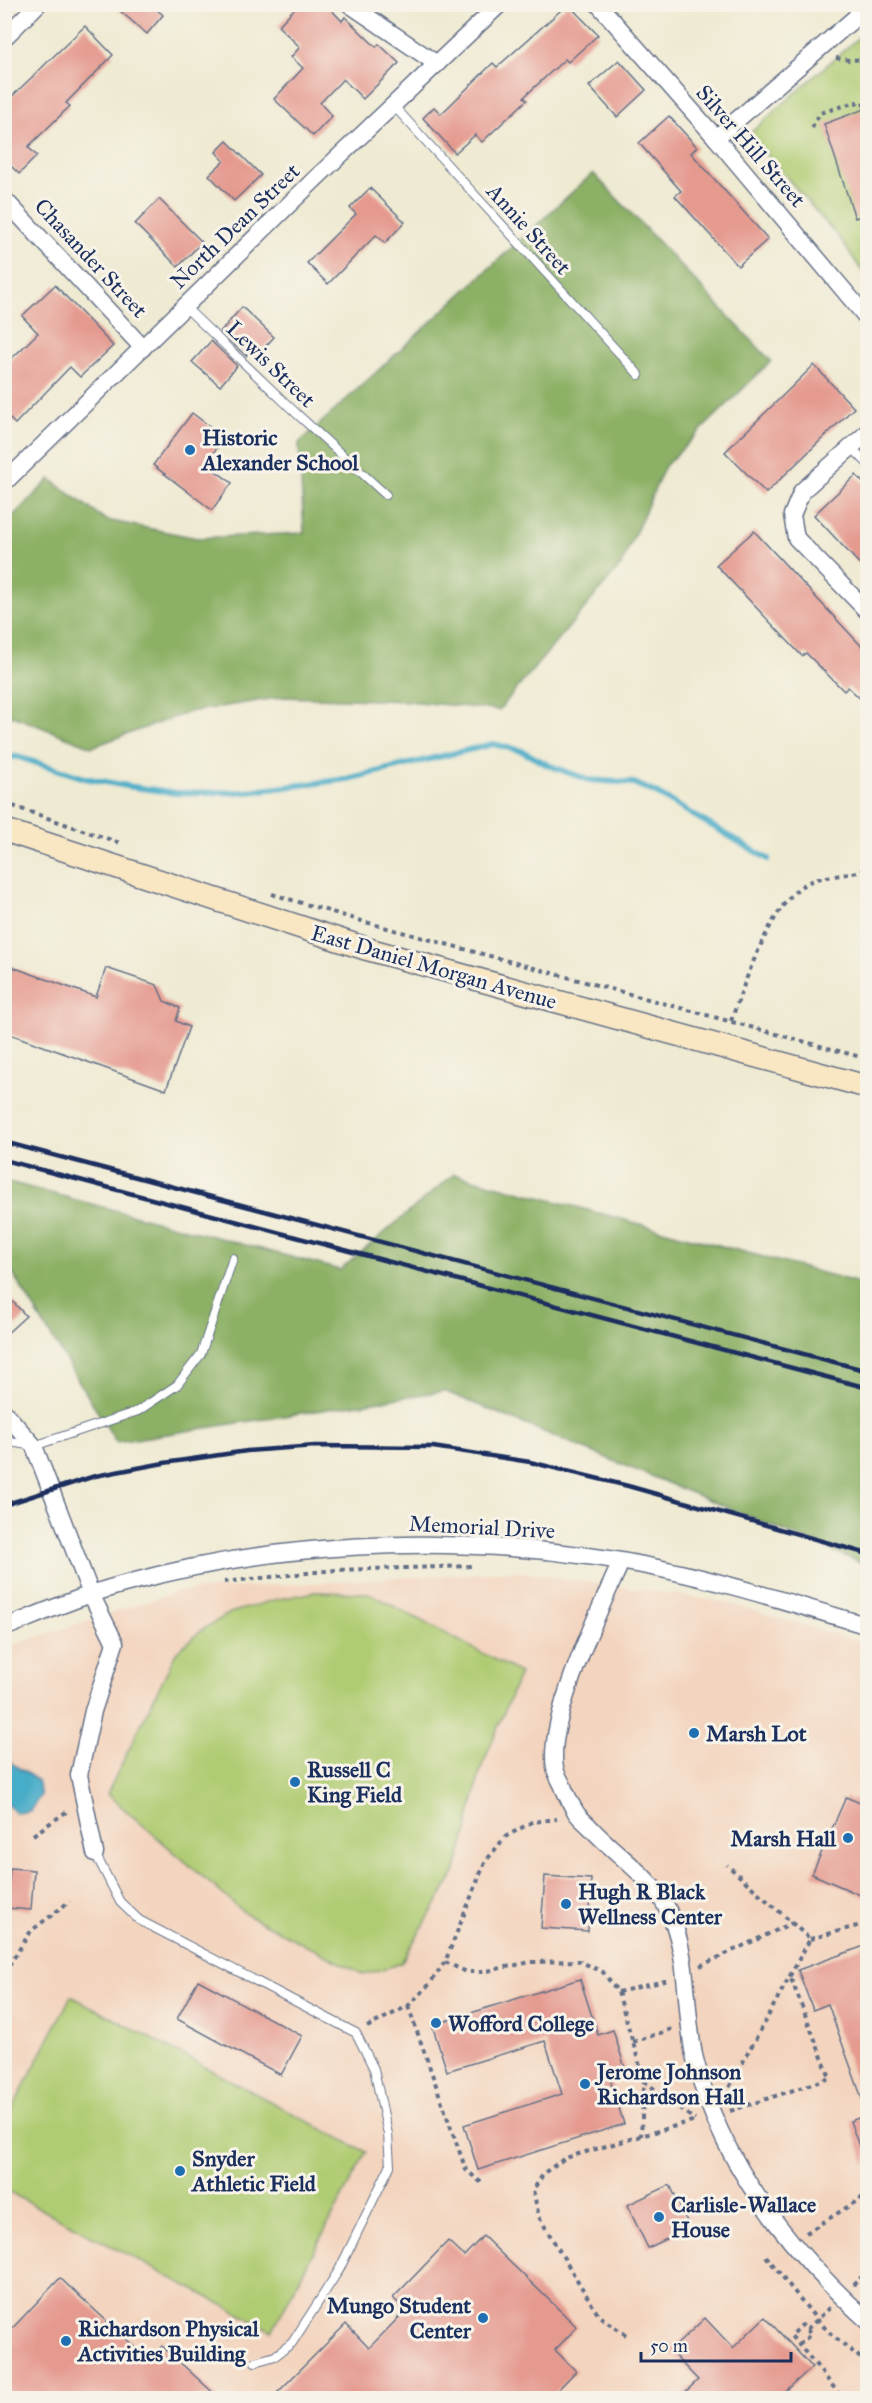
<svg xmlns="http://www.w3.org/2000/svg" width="872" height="2403" viewBox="0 0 872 2403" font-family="'IM FELL Great Primer',serif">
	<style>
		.built { fill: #f3d4be }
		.green { fill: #b0cc73; stroke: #667e68; stroke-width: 1.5 }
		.forest { fill: #8cb065; stroke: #547062; stroke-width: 1.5 }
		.water { fill: #47acc7; stroke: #316e92; stroke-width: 1.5 }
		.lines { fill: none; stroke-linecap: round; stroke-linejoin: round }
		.stream { stroke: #47acc7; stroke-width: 6 }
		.building { fill: #e59a8f }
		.lane-casing { stroke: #657087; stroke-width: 10 }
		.street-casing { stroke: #657087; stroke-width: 19 }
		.secondary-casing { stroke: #657087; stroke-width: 25 }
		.path { stroke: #657087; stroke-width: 4; stroke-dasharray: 4.5 4.5; stroke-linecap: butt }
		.lane { stroke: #fff; stroke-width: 8 }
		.street { stroke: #fff; stroke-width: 16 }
		.secondary { stroke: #f9e7c3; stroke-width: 22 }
		.rail { stroke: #1b2f5e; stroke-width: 4.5 }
		.poi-dot { fill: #1f6fb2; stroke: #f7f3e8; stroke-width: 2 }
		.labels { text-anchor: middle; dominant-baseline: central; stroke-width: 6; stroke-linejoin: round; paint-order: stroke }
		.street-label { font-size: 22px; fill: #1b2f5e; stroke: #f7f3e8 }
		.poi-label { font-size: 22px; font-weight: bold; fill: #1b2f5e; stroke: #f7f3e8; text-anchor: start }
	</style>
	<rect width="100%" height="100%" fill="#f7f3e8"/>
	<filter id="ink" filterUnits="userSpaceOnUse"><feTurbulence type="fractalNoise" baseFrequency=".0167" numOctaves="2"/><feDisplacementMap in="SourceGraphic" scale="12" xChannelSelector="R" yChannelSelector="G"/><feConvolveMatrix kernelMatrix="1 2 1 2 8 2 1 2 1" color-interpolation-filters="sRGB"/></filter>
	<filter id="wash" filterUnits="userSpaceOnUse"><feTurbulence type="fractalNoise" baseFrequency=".008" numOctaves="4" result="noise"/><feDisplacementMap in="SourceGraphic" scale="24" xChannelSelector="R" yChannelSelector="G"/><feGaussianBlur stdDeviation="1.35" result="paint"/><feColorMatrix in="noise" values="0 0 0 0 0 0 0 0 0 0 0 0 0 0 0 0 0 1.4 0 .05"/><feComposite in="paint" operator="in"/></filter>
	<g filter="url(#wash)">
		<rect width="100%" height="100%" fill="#efead2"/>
		<path class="built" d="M512,1571L725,1602L867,1644V2398H5L4,1648L179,1591Z"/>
		<g class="green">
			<path d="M867,30V278L840,239L749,134Z"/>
			<path d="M315,1592L369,1593L520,1673L480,1771L466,1834L455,1873L401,1963L364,1975L247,1915L107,1794L176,1653L200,1631L230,1613L274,1600Z"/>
			<path d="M71,1996L366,2152L272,2331L5,2190V2123Z"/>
		</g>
		<g class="forest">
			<path d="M593,173L771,361L665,466L621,565L499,710L408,701L282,697L189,712L92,747L5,713L4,525L50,479L106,520L197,538L304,533L299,443Z"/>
			<path d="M454,1174L867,1285V1565L444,1391L116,1442L5,1261V1181L340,1270Z"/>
		</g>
		<path class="water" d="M5,1759L37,1780L41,1795L30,1811L16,1813L5,1802Z"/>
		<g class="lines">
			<path class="stream" d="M4,756L18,757L85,778L127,786L176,793L247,792L347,779L493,744L522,751L548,765L589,780L634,783L656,793L768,859"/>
		</g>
		<g id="blocks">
			<g class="building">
				<path d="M112,4H151L163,15L147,34Z"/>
				<path d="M299,4H326L342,21L345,17L376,47L379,44L399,63L363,99L343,79L320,103L332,116L313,136L274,99L303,68L291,57L300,47L278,26Z"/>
				<path d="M568,4L598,35L568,62L565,59L524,97L527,100L482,142L475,135L455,153L423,118L434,107L441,114L493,63L497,67Z"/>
				<path d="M85,26L113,55L66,103L70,106L28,147L37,156L19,174L4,159V104Z"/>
				<path d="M619,60L646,90L617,117L589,86Z"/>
				<path d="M867,108V214L855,218L824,124Z"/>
				<path d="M669,116L697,147L691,153L768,239L738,266L675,196L681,191L639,143Z"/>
				<path d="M227,141L261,175L234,201L209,175L224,161L216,152Z"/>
				<path d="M370,188L405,222L385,243L376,235L328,284L307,263L356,214L350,208Z"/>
				<path d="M159,199L202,242L178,267L135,224Z"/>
				<path d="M55,285L113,346L80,377L70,367L15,424L4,413V361H9L38,333L22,316Z"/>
				<path d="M242,307L274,337L255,358L249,352L246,356L220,332Z"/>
				<path d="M211,341L237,366L220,386L192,362Z"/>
				<path d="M814,365L854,408L766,493L725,452Z"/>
				<path d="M192,413L225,438L205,463L232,483L212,510L153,465Z"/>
				<path d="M856,475L867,487V572L814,515Z"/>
				<path d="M754,531L867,652V705L848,687L844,691L806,653L802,656L716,565Z"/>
				<path d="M4,964L96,997L106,968L157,985L164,1001L180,1008L176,1021L189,1027L166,1090L4,1032Z"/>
				<path d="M4,1292L26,1316L4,1336Z"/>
				<path d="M846,1797L867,1806V1898L812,1874Z"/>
				<path d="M10,1868L34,1870L31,1910L7,1908Z"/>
				<path d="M545,1876L591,1879L588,1931L541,1928Z"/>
				<path d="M867,1945V2107H865L828,2004L813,2010L798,1970Z"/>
				<path d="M580,1979L598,2035L613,2030L625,2068L608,2073L624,2124L478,2170L464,2125L562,2094L545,2041L447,2071L432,2025Z"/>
				<path d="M198,1980L302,2036L281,2075L177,2019Z"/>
				<path d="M867,2115V2163H865L850,2121Z"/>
				<path d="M670,2185L690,2228L648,2248L627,2205Z"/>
				<path d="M483,2236L577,2327L555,2350L576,2371L550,2398H272L346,2324L369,2348L406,2310L393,2298L448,2241L464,2256Z"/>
				<path d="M60,2278L149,2360L162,2346L219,2398H4V2337Z"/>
				<path d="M765,2317L812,2367L778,2398H679L698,2380L670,2351L705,2318L733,2348Z"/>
			</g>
		</g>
	</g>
	<g filter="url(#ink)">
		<use href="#blocks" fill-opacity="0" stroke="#657087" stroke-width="1.5"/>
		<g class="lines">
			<defs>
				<g id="lane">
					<path d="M393,105L639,375"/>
					<path d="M185,307L297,414L386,495"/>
					<path d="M851,447L868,464"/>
					<path d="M4,1441L34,1446L138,1411L177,1385L201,1354L233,1258"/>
					<path d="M95,1853L120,1902L139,1920L356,2033L374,2069L388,2134L390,2166L339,2270L292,2343L275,2356L255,2362"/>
				</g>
				<g id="street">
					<path d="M349,4L437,64"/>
					<path d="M598,4L716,138L868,319"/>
					<path d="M4,38L38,4"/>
					<path d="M716,138L856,17L861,4"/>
					<path d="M4,199L143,348"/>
					<path d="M868,432L802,491L792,515L796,538L868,612"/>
					<path d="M4,483L313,181L500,4"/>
					<path d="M4,1412L34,1446L91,1594L115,1643L93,1711L79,1775L95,1853"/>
					<path d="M621,1562C600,1609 546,1720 555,1768C556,1775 562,1782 564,1789C567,1795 570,1803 574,1809C577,1816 584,1821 589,1826C614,1854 649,1874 667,1908C690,1953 684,2006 694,2055C718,2160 788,2249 868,2321"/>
					<path d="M4,1628C44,1612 83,1595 124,1584C274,1542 441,1535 595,1557C688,1570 778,1599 868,1626"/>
				</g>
				<path id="secondary" d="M4,830L367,949L868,1087"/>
			</defs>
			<use href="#lane" class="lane-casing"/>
			<use href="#street" class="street-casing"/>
			<use href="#secondary" class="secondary-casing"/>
			<g class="path">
				<path d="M836,58L849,60L868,59"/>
				<path d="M812,128L820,113L856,102L858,106L868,103"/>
				<path d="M4,803L123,844"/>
				<path d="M272,894L365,922L868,1059"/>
				<path d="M731,1021C744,984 773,898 809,882C828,874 849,877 868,868"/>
				<path d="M224,1582L335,1570L474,1566"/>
				<path d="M33,1835L69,1810"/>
				<path d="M810,1939L868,1923"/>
				<path d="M445,1962L467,1972H482L531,1962L579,1961L603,1972L618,1992L644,2080L641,2136"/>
				<path d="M700,1966L792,1923"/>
				<path d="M4,1973L31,1931L70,1901"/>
				<path d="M618,1992L669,1980"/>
				<path d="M408,2006L466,2170L483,2184"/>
				<path d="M367,2027L408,2006L428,1986L445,1962L485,1862L505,1837L532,1822L557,1819"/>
				<path d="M633,2042L672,2029"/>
				<path d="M644,2081L695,2120"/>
				<path d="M725,2095L810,1939L727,1865"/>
				<path d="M730,2111L830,2078L790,1976"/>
				<path d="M806,2233L868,2194"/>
				<path d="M766,2256L817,2320L832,2335L868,2364"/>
				<path d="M853,2285L868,2271"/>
				<path d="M807,2329L831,2307"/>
				<path d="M626,2335L599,2316L539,2217L533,2190L544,2173L565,2158L696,2120"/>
				<path d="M799,2345L811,2334L802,2325L791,2336C809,2356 826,2377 842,2398"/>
			</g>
			<use href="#lane" class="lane"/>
			<use href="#street" class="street"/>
			<use href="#secondary" class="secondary"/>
			<g class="rail">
				<path d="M4,1142L868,1371"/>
				<path d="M4,1160L868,1388"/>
				<path d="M4,1505L95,1476L164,1463L247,1451L315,1446L433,1447L530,1462L628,1486L868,1554"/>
			</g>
		</g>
	</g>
	<g class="poi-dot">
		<circle cx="190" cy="450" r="6"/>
		<circle cx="694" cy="1733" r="6"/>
		<circle cx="295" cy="1782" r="6"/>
		<circle cx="848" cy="1838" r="6"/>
		<circle cx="566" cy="1904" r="6"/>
		<circle cx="436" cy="2023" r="6"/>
		<circle cx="585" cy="2084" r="6"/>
		<circle cx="180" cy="2171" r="6"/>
		<circle cx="659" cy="2217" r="6"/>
		<circle cx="483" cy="2318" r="6"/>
		<circle cx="66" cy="2341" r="6"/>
	</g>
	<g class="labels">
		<g class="street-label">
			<text transform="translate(751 146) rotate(49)">Silver Hill Street</text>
			<text transform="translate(235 226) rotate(-44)">North Dean Street</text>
			<text transform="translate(529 229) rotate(48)">Annie Street</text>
			<text transform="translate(91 258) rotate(47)">Chasander Street</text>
			<text transform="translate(271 364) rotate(44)">Lewis Street</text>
			<text transform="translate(434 967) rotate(16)">East Daniel Morgan Avenue</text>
			<text transform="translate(482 1527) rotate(3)">Memorial Drive</text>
		</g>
		<g class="poi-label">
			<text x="202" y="437">Historic<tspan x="202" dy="25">Alexander School</tspan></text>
			<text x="706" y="1733">Marsh Lot</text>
			<text x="307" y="1769">Russell C<tspan x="307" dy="25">King Field</tspan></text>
			<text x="836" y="1838" text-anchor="end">Marsh Hall</text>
			<text x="578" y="1891">Hugh R Black<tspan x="578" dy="25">Wellness Center</tspan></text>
			<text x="448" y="2023">Wofford College</text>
			<text x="597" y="2071">Jerome Johnson<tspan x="597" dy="25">Richardson Hall</tspan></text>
			<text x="192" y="2158">Snyder<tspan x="192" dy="25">Athletic Field</tspan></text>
			<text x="671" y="2204">Carlisle-Wallace<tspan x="671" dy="25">House</tspan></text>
			<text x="471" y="2305" text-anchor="end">Mungo Student<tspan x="471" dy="25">Center</tspan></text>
			<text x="78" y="2328">Richardson Physical<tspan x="78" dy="25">Activities Building</tspan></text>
		</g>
	</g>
	<rect width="872" height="2403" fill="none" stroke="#f7f3e8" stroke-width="24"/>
	<path d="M641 2352v9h150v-9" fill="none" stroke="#1b2f5e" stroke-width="3"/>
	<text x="650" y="2352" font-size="18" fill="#1b2f5e" stroke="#f7f3e8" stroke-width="4.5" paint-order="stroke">50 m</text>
</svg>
